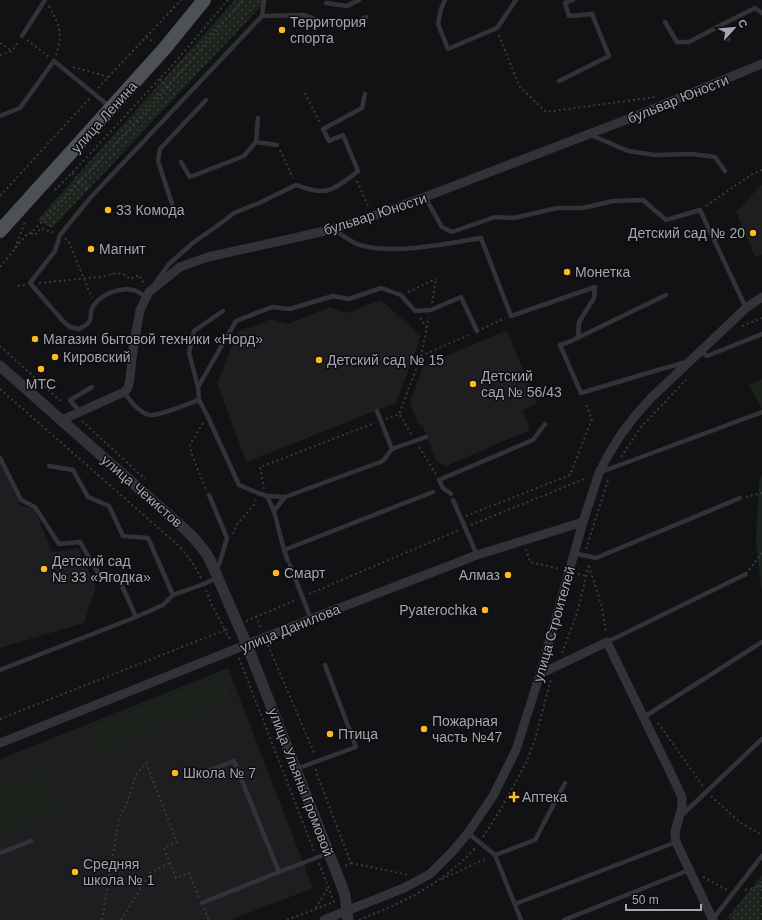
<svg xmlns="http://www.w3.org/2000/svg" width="762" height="920" viewBox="0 0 762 920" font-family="Arial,sans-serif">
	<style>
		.built { fill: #1e1d20 }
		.grass { fill: url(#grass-dots) }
		.park { fill: #1c231d }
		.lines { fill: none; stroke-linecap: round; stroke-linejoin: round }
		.path { stroke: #383a3f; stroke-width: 2; stroke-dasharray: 2 3; stroke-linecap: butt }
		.service { stroke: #323338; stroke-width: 4.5 }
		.minor { stroke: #323338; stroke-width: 9 }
		.tertiary { stroke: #323338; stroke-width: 11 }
		.primary { stroke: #4e5058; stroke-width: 14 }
		.poi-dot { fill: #fdbb20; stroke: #0d0d0e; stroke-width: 1.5 }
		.labels { text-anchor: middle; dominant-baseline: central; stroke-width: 3; stroke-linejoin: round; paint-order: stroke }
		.poi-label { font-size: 14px; fill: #a2a7b5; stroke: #0d0d0e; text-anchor: start }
		.street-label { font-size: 14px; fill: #a2a7b5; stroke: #0d0d0e }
	</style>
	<defs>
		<pattern id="grass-dots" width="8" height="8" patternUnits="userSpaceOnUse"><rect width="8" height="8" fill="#1c231d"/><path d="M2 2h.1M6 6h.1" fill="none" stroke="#3a403c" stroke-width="1.8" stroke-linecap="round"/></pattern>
	</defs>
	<rect width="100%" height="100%" fill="#121113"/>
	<g class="built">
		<path d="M762,184V255L755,257L736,212Z"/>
		<path d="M381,300L421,336L396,403L246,462L217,383L238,332L271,319L288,324L330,307L347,313Z"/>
		<path d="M507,330L537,404L523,410L530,430L446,466L436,461L422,424L418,425L410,402L423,366Z"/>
		<path d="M0,462L20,505L34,508L52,552L78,548L96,586L84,623L0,648Z"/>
		<path d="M228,668L313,888L231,920H0V759Z"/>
	</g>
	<g class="grass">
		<path d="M235,0H264L265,2L52,228L37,220Z"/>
		<path d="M762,875V920H730L728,917Z"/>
	</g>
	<g class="park">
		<path d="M762,379V409L749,385Z"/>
		<path d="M762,474V595L756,540L759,482Z"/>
		<path d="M215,677L224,679C231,688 230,692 224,701L96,753L86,729Z"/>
		<path d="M44,770L60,811L0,835V787Z"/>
	</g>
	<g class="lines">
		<g class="path">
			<path d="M49,6C60,27 63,32 56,55"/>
			<path d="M499,35L519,86L546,112L655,97H657"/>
			<path d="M146,37L155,43"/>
			<path d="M27,40L49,57"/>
			<path d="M0,43L12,51"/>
			<path d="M0,55L12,51L19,41"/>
			<path d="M73,67L109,77"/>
			<path d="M160,79L176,96"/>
			<path d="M98,88L181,0"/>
			<path d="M305,93L320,123"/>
			<path d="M280,150L293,178"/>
			<path d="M72,173L87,188L88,191"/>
			<path d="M357,181L369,208"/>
			<path d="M55,190L72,173L178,59L228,0"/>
			<path d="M0,196L90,98"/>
			<path d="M706,206L752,174L762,170"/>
			<path d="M31,233L35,235L41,228L54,233"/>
			<path d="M65,239L68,240L92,298"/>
			<path d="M15,248L25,222"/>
			<path d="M0,267L27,234L31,233L80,182L168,87L243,0"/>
			<path d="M39,283L107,276C116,272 123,272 130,279L139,275L145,285"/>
			<path d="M18,286L25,285"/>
			<path d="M408,292L436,279"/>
			<path d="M432,303L436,279"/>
			<path d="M420,318L427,328"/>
			<path d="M742,326L762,318"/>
			<path d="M482,329L505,318"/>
			<path d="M0,346L63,403"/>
			<path d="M421,356L471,334"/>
			<path d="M0,389L179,546C188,556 195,566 201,578"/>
			<path d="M400,415L412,435"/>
			<path d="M386,419L399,414L421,356L429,317"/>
			<path d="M82,421L145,479"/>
			<path d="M203,423L190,445L191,452L206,490"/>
			<path d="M419,447L436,474"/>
			<path d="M621,457L641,427L686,380"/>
			<path d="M264,489L260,467L375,423"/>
			<path d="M746,497L762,493"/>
			<path d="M466,516L570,475L592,419L585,402"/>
			<path d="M471,525L587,478"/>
			<path d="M233,534L237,524L253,506L256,500"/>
			<path d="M526,549L530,562L560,569"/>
			<path d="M586,549L609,477"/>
			<path d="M589,566L602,607L606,633"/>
			<path d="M749,570L762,553"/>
			<path d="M578,574L586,576"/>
			<path d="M206,590L211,603L225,630L229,628"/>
			<path d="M309,594L459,530"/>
			<path d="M256,616L262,630"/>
			<path d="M246,621L296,600"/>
			<path d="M268,645L315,755"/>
			<path d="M562,653L577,613L589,565V564"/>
			<path d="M239,658L314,851"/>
			<path d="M0,719L225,630L231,641"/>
			<path d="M658,723L703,786"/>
			<path d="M316,769V772L351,863L345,866"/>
			<path d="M711,796L741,823L762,835"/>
			<path d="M483,837L501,809L527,761L536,736L551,679"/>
			<path d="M351,863L409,875"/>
			<path d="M703,877L727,890"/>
			<path d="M442,879L487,858"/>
			<path d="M745,890L762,886"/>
			<path d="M204,908L209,920"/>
			<path d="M316,908L328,888"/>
			<path d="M102,920L119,818L126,805L136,775L146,763L177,842L164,848L176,878L189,873L199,897"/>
			<path d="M121,920L151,872L170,863"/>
			<path d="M287,920L334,902L319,863"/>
			<path d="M359,920C404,902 443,884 476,847"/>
		</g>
		<g class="service">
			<path d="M445,0L441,9L438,24L448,49L497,28L516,0"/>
			<path d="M326,3L347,6L359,0"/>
			<path d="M262,16L304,15L318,20L341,25L349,26L366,17"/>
			<path d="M665,22L677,42H689L721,25"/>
			<path d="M22,36L45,0"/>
			<path d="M728,39L721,25L755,8L762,13"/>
			<path d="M559,81L609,56L592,14L569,16L565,3L573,0"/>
			<path d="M0,116L20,108L54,61L109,106"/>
			<path d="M258,118L256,142L277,145"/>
			<path d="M591,135L628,151L655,155L692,154L715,157L725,171"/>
			<path d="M181,162L190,177L244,156L256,142"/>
			<path d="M425,197L442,227L452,232L495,217L514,218L557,208H583L613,201L643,200L666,220L700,210L746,308"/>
			<path d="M172,204L158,161L160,149L206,100"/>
			<path d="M334,229C342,235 353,244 363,246C399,254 445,244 481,238L511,316L595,287L594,298L579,322L578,338"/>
			<path d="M156,282L169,264L194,242L217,226L234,213L259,203L296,185C305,188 314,192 324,191C333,191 351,177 358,171L343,135L329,141L323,129L362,108L365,94"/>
			<path d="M666,295L569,342L560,345L581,393L661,369L687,362"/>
			<path d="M147,298C143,295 138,291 133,290C120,287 102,294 94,305C89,311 92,314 90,320C89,324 83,327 79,329L70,327L63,321L30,283L55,251L60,235L91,197L262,16L264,0"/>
			<path d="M223,311L194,331L189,353L198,387L199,400L207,415L239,485L258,493L267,496L274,511L284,550L288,561"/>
			<path d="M701,351L707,356L762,334"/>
			<path d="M198,387L236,321L272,307L290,309L333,296L349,299L381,288L401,295L415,311L431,310L461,297L477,331"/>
			<path d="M124,392C130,401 138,412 149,415C157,417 190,403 199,400"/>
			<path d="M80,412L70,400L92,387"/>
			<path d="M392,449L426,437"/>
			<path d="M0,458L21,500L35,507L59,544L80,542L101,578L118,577L136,617L163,605L173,595"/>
			<path d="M49,466L73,470L88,497L109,506L123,536L148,538L173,595L204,584L218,577"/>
			<path d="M601,472L762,412"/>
			<path d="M451,494L443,488L439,480L533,440L545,424"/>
			<path d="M209,495L227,538L219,565L216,569"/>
			<path d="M267,496L285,497L383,461L392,449L381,421L377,411"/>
			<path d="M453,500L477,555"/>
			<path d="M274,511L285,497"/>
			<path d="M284,550L433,492"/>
			<path d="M574,553L596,558L740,498"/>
			<path d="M290,565L311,619"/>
			<path d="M607,642L746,574"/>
			<path d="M0,670L136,617"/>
			<path d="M644,717L762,642"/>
			<path d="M296,769L356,747L325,665"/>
			<path d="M190,778L234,761L279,872L329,853"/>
			<path d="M682,815L762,739"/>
			<path d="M468,833L495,855L521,920"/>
			<path d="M0,853L31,841"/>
			<path d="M495,855L535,840L565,783"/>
			<path d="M202,903L279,872"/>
			<path d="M515,904L676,842"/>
			<path d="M713,919L762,856"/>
			<path d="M564,920L689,870"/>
		</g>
		<g class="minor">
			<path d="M62,420L124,392L128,388L130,379L133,349L140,310L149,292L180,267L208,257L334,229L373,216L425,197L631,118L762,64"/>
			<path d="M540,674L607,642L675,782L682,797V807L675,832L676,842L713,920"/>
			<path d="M0,743L311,619L477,555L583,522"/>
			<path d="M324,920L404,888L430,874L452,852L468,833L493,796L516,750L540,674L583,522L599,473L610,452L622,433L635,416L651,398L746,308L762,297"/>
		</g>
		<path class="tertiary" d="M0,366L188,532C197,541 204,549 210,560L247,645L341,884L345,895L348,920"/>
		<path class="primary" d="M0,231L165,48L204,0"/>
	</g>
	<g class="poi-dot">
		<circle cx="282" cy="30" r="4"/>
		<circle cx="108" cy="210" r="4"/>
		<circle cx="753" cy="233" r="4"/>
		<circle cx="91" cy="249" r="4"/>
		<circle cx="567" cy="272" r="4"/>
		<circle cx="35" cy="339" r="4"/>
		<circle cx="55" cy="357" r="4"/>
		<circle cx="319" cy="360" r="4"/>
		<circle cx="41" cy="369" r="4"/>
		<circle cx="473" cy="384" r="4"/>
		<circle cx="44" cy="569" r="4"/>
		<circle cx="276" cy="573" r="4"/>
		<circle cx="508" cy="575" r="4"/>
		<circle cx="485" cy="610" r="4"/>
		<circle cx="424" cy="729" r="4"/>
		<circle cx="330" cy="734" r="4"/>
		<circle cx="175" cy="773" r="4"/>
		<path d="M512 791h4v4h4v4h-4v4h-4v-4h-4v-4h4z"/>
		<circle cx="75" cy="872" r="4"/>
	</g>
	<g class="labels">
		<g class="poi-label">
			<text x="290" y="22">Территория<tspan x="290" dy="16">спорта</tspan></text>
			<text x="116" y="210">33 Комода</text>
			<text x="745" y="233" text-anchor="end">Детский сад № 20</text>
			<text x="99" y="249">Магнит</text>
			<text x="575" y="272">Монетка</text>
			<text x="43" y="339">Магазин бытовой техники «Норд»</text>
			<text x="63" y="357">Кировский</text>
			<text x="327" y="360">Детский сад № 15</text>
			<text x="481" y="376">Детский<tspan x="481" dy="16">сад № 56/43</tspan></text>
			<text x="41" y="384" text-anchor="middle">МТС</text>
			<text x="52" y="561">Детский сад<tspan x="52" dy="16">№ 33 «Ягодка»</tspan></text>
			<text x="284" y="573">Смарт</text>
			<text x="500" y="575" text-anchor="end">Алмаз</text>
			<text x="477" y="610" text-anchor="end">Pyaterochka</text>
			<text x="432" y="721">Пожарная<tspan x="432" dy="16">часть №47</tspan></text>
			<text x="338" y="734">Птица</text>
			<text x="183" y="773">Школа № 7</text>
			<text x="522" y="797">Аптека</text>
			<text x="83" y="864">Средняя<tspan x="83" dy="16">школа № 1</tspan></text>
		</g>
		<g class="street-label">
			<text transform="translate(678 99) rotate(-22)">бульвар Юности</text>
			<text transform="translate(104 117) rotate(-48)">улица Ленина</text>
			<text transform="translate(375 214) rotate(-18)">бульвар Юности</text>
			<text transform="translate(142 491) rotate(41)">улица Чекистов</text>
			<text transform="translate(554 624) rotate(-74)">улица Строителей</text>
			<text transform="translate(290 628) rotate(-22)">улица Данилова</text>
			<text transform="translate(301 782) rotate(69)">улица Ульяны Громовой</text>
		</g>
	</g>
	<g transform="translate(734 28) rotate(63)" stroke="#0d0d0e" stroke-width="3" paint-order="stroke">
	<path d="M0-3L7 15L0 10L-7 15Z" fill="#a2a7b5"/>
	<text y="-6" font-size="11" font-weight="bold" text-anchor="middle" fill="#a2a7b5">С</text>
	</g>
	<path d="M626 904v6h75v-6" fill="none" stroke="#a2a7b5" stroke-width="2"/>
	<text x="632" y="904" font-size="12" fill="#a2a7b5" stroke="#0d0d0e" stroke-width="3" paint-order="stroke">50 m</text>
</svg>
